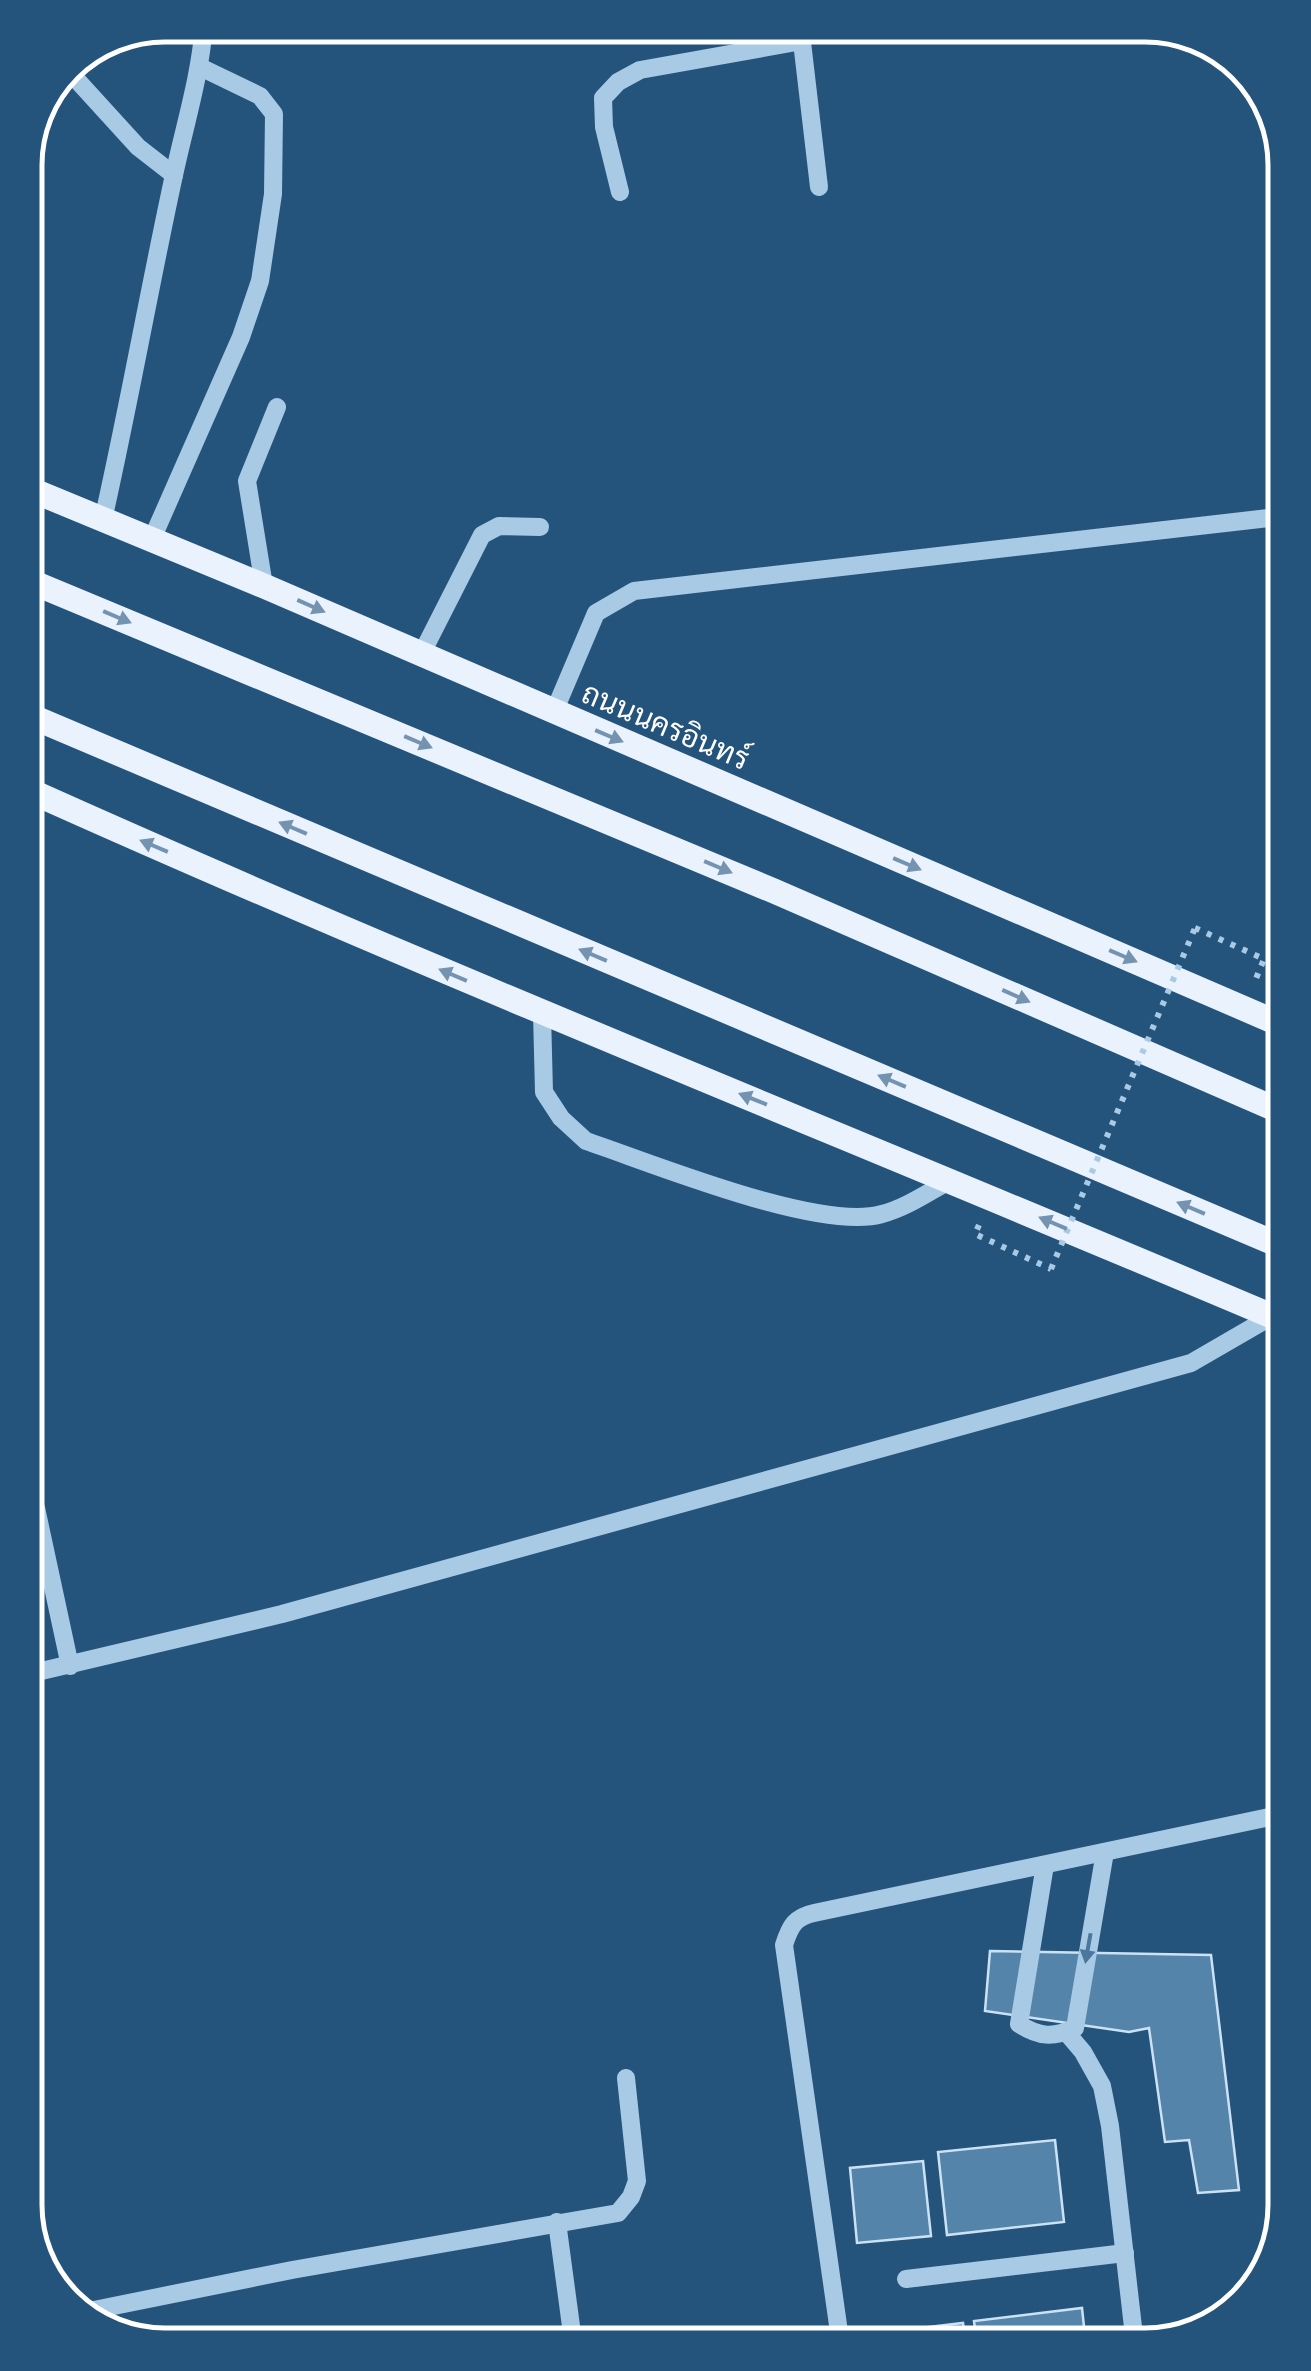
<svg xmlns="http://www.w3.org/2000/svg" width="1311" height="2371" viewBox="0 0 1311 2371" font-family="'Open Sans',Sarabun,sans-serif">
	<style>
		.building { fill: #5484a9; stroke: #cbe2f4; stroke-width: 2.5 }
		.lines { fill: none; stroke-linecap: round; stroke-linejoin: round }
		.path { stroke: #a8cae5; stroke-width: 6; stroke-dasharray: 5 8; stroke-linecap: butt }
		.minor { stroke: #a8cae5; stroke-width: 18 }
		.major { stroke: #e9f2fd; stroke-width: 25 }
		.path-bridge { stroke: #a8cae5; stroke-width: 6; stroke-dasharray: 5 8; stroke-linecap: butt }
		.oneway { fill: #7393b0 }
		.oneway2 { fill: #4c779c }
		.labels { text-anchor: middle; dominant-baseline: central; stroke-width: 8; stroke-linejoin: round; paint-order: stroke }
		.street-label { font-size: 30px; fill: #fff; stroke: #24547c }
		.rim { fill: none; stroke: #fff; stroke-width: 5 }
	</style>
	<rect width="100%" height="100%" fill="#24547c"/>
	<g class="building">
		<path d="M990,1951L1211,1955L1239,2190L1198,2193L1189,2140L1165,2142L1149,2028L1129,2032L985,2011Z"/>
		<path d="M1055,2140L1064,2222L947,2235L938,2152Z"/>
		<path d="M923,2161L931,2236L857,2243L850,2168Z"/>
		<path d="M1082,2308L1085,2336L976,2337L974,2321Z"/>
		<path d="M963,2323L965,2338H870L869,2334Z"/>
	</g>
	<g class="lines">
		<g class="path">
			<path d="M1195,928L1264,959L1255,981"/>
			<path d="M979,1225L975,1234L1051,1269"/>
		</g>
		<g class="minor">
			<path d="M800,25L819,187"/>
			<path d="M66,68L138,147L174,175"/>
			<path d="M620,192L604,127L603,98L618,82L640,70L802,41"/>
			<path d="M103,520C129,405 149,290 174,175C185,124 200,77 204,25"/>
			<path d="M152,539L241,337L260,281L273,194L274,114L260,96L200,67"/>
			<path d="M264,586L247,481L277,407"/>
			<path d="M421,655L482,535L499,526L540,527"/>
			<path d="M554,712L596,613L634,591L1277,517"/>
			<path d="M542,1013L544,1092L561,1118L586,1141C652,1163 819,1232 882,1214C906,1208 930,1191 951,1180"/>
			<path d="M36,1508L70,1666"/>
			<path d="M33,1673L282,1614L1191,1363L1272,1316"/>
			<path d="M1045,1865L1019,2024C1039,2037 1053,2038 1075,2028L1105,1852"/>
			<path d="M1066,2032L1083,2052L1102,2086L1110,2126L1134,2336"/>
			<path d="M557,2222L573,2341"/>
			<path d="M906,2279L1125,2253"/>
			<path d="M79,2313L292,2270L618,2213L631,2197L637,2181L626,2078"/>
			<path d="M840,2339L784,1945C790,1926 795,1917 814,1913L1284,1814"/>
		</g>
		<g class="major">
			<path d="M27,488L264,586L1280,1024"/>
			<path d="M27,580L774,891L1280,1111"/>
			<path d="M28,715L1281,1246"/>
			<path d="M28,790C442,976 864,1143 1281,1320"/>
		</g>
		<path class="path-bridge" d="M1051,1269L1195,928"/>
	</g>
	<defs><path id="oneway-solid" d="M-6-.8H1V-3.2L6.5 0L1 3.2V.8H-6Z" transform="scale(2.5)"/></defs>
	<g class="oneway">
		<use href="#oneway-solid" transform="translate(311 606) rotate(24)"/>
		<use href="#oneway-solid" transform="translate(117 617) rotate(23)"/>
		<use href="#oneway-solid" transform="translate(609 736) rotate(23)"/>
		<use href="#oneway-solid" transform="translate(418 742) rotate(23)"/>
		<use href="#oneway-solid" transform="translate(293 828) rotate(-157)"/>
		<use href="#oneway-solid" transform="translate(154 846) rotate(-157)"/>
		<use href="#oneway-solid" transform="translate(907 864) rotate(23)"/>
		<use href="#oneway-solid" transform="translate(718 867) rotate(23)"/>
		<use href="#oneway-solid" transform="translate(593 955) rotate(-157)"/>
		<use href="#oneway-solid" transform="translate(1123 956) rotate(23)"/>
		<use href="#oneway-solid" transform="translate(453 975) rotate(-157)"/>
		<use href="#oneway-solid" transform="translate(1016 996) rotate(24)"/>
		<use href="#oneway-solid" transform="translate(892 1081) rotate(-157)"/>
		<use href="#oneway-solid" transform="translate(753 1099) rotate(-158)"/>
		<use href="#oneway-solid" transform="translate(1191 1208) rotate(-157)"/>
		<use href="#oneway-solid" transform="translate(1053 1223) rotate(-157)"/>
	</g>
	<use class="oneway2" href="#oneway-solid" transform="translate(1088 1948) rotate(100)"/>
	<g class="labels">
		<g class="street-label">
			<text transform="translate(666 725) rotate(23)">ถนนนครอินทร์</text>
		</g>
	</g>
	<path d="M0 0H1311V2371H0ZM165 42H1145A123 123 0 0 1 1268 165V2205A123 123 0 0 1 1145 2328H165A123 123 0 0 1 42 2205V165A123 123 0 0 1 165 42Z" fill="#24547c" fill-rule="evenodd"/>
	<path class="rim" d="M165 42H1145A123 123 0 0 1 1268 165V2205A123 123 0 0 1 1145 2328H165A123 123 0 0 1 42 2205V165A123 123 0 0 1 165 42Z"/>
</svg>
